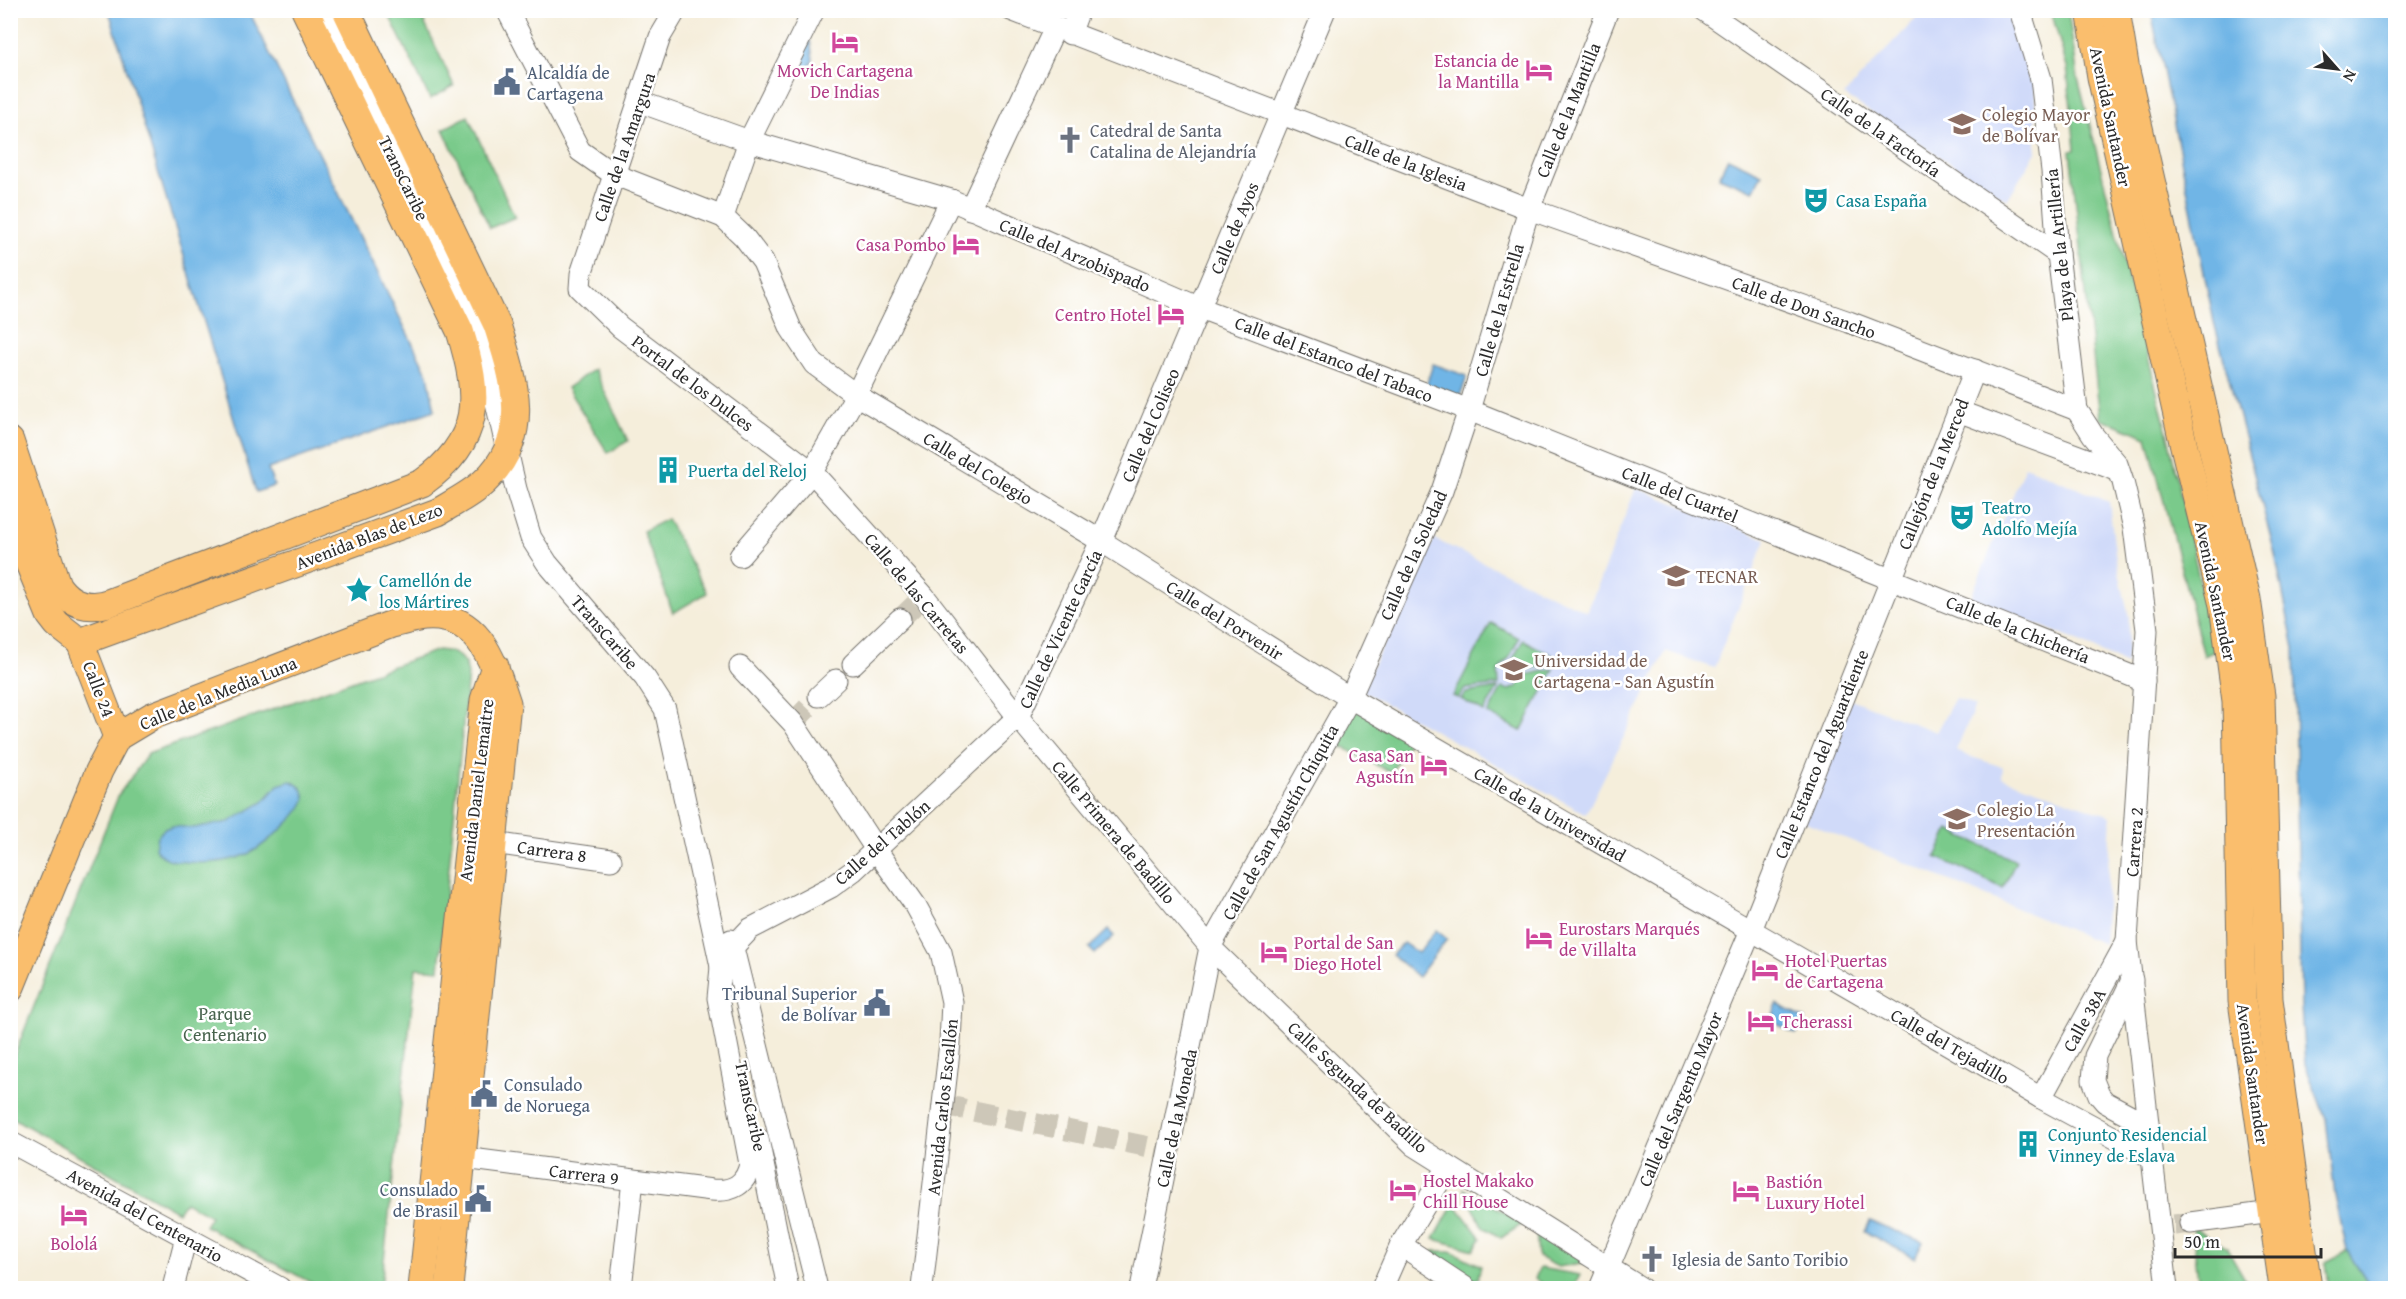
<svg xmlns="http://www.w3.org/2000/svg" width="2406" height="1299" viewBox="0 0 2406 1299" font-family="'Gentium Book Plus',serif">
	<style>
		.built { fill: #d0daf9 }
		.green { fill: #7aca8b; stroke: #527a5b; stroke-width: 1.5 }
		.water { fill: #6fb5e6; stroke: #4d7088; stroke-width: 1.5 }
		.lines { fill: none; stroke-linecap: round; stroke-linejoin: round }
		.minor-tunnel { stroke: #cdc7b8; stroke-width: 21; stroke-dasharray: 21 10; stroke-linecap: butt }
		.minor-casing { stroke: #726f69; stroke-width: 23 }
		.major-casing { stroke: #726f69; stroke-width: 29 }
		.minor { stroke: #fff; stroke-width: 21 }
		.major { stroke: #fabe6d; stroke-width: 27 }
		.labels { text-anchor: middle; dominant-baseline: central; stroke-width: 5; stroke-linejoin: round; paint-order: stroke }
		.hotel-label { font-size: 18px; fill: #b23c85; stroke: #fff; text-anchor: start }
		.service-label { font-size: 18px; fill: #4e5e75; stroke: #fff; text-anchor: start }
		.street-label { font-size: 18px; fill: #2b2b2b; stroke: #fff }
		.education-label { font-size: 18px; fill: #785e54; stroke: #fff; text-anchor: start }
		.worship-label { font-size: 18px; fill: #5b616d; stroke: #fff; text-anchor: start }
		.culture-label { font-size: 18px; fill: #0d838f; stroke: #fff; text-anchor: start }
		.park-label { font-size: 18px; fill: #47634d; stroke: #fff }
	</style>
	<rect width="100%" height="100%" fill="#fff"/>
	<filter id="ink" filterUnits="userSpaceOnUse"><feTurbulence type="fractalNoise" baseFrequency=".0167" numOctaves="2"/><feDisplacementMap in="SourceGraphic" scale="12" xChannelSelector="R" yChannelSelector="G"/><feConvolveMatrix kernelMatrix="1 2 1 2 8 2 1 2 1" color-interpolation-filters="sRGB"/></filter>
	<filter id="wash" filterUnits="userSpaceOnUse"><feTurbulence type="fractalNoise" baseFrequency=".008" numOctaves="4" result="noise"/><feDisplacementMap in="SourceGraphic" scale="24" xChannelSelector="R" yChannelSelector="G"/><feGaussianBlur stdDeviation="1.35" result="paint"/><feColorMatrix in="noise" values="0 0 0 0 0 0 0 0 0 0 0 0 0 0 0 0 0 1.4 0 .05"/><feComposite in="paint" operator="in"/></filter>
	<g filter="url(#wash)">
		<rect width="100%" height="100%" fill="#f5eedb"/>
		<g class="built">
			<path d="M1923,11H2009L2035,82L2036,152L2007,200L1844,95Z"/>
			<path d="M2025,466L2109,502L2116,559L2129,617L2126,664L2082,643L1971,597Z"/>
			<path d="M1636,488L1766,539L1714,668L1666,651L1586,814L1361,690L1434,539L1587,612Z"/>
			<path d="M1955,698L1975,706L1956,750L1968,756L2003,767L2002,777L2111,816L2104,944L1803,821L1850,699L1936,732Z"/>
		</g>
		<g class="green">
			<path d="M387,11H419L454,86L430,99Z"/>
			<path d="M2051,11H2068L2078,78L2169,440L2215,651L2204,656L2147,437L2100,418L2070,151L2075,150L2067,67Z"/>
			<path d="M468,116L515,217L490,228L443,129Z"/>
			<path d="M594,369L628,441L608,453L567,388Z"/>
			<path d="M667,519L707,593L673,613L643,531Z"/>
			<path d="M1491,623L1519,638L1509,658L1498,671L1499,685L1465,689L1458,698L1453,696Z"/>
			<path d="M1523,640L1559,659L1556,663L1525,670L1520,663L1512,661Z"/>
			<path d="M438,650C454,651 465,656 468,674L439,970L416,968L381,1288H321L205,1226L211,1216L185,1202L178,1212L11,1117L10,1066L119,794L148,754Z"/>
			<path d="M1554,669L1521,731L1488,714L1502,688L1510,690L1518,686L1525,675Z"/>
			<path d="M1498,688L1484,712L1461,699L1466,693Z"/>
			<path d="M1351,702L1412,736L1391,773L1331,741Z"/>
			<path d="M1949,830L2016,861L2003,888L1936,857Z"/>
			<path d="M1464,1189L1524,1223L1501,1238L1483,1227Z"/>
			<path d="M1454,1203L1481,1238L1474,1250L1434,1239Z"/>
			<path d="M2192,1226L2227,1248L2250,1288H2199Z"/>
			<path d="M1536,1230L1586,1262L1558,1267L1538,1257Z"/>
			<path d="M1433,1251H1451L1481,1266L1478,1278L1469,1283L1439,1265Z"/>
			<path d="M2347,1251L2371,1288H2329L2326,1262Z"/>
			<path d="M1540,1268L1580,1275L1573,1288H1548L1535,1278Z"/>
		</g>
		<g class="water">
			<path d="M109,11H249L428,375L435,410L268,469L274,486L256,492Z"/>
			<path d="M2151,11H2395V1288H2371L2347,1251L2335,1196L2326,1119L2305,1064L2301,1006L2294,648L2275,554L2214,322Z"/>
			<path d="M810,40L813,60L808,68L792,72Z"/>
			<path d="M1728,158L1762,174L1753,191L1719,177Z"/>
			<path d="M1433,364L1467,376L1460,398L1426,386Z"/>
			<path d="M291,781C298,785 305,789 305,798C304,813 260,849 246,855C227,862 207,864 187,862C173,861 163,860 155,848L157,837L164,829L173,826L194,828L229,822L263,802L278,785Z"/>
			<path d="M1108,930L1114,936L1095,954L1089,948Z"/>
			<path d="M1436,930L1447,939L1418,977L1392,955L1403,943L1418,953Z"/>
			<path d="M1777,1004L1805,1019L1796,1034L1771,1021Z"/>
			<path d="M1870,1221L1923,1242L1915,1258L1865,1232Z"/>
		</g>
	</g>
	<g filter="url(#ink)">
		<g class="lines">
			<g class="minor-tunnel">
				<path d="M900,619L924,596"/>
				<path d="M793,723L819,696"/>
				<path d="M944,1105L1169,1151"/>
				<path d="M2174,1225L2190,1223"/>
			</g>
			<defs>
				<g id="minor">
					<path d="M323,10L467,307L488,368L516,489L531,538L547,563L645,678L665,709L722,971"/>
					<path d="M507,10L580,151L613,174L723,217L744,237L763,262L791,329L814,364L856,395L1101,541L1350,698L2041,1098L2152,1158"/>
					<path d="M676,10L660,37L581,274L580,288L620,327L812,472L924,596L1018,717L1210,947L1414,1145L1641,1288"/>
					<path d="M1011,10L1529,209L1849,322L2077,410"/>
					<path d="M1704,10L2058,254"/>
					<path d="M2020,10L2041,79L2052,171L2058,254L2077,410L2093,435L2117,464L2123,482L2134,528L2147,630L2127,941L2167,1288"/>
					<path d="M1070,34L1079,10"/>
					<path d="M640,102L749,141L951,200L1200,308L1469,410L2144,681"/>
					<path d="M970,209L1055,28"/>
					<path d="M723,217L749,141L814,10"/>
					<path d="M1958,411L2119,471"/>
					<path d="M740,556L812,472L856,395L951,200"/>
					<path d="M853,664L900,619"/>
					<path d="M740,667L793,723L877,851L916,906L941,952L952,1002L950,1043L922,1288"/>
					<path d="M819,696L836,680"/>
					<path d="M493,843L611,860"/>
					<path d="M731,940L817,1288"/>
					<path d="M2132,980L2095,1056L2093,1080L2099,1095L2105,1102L2148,1125"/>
					<path d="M2041,1098L2127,941"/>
					<path d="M758,1139L788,1288"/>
					<path d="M10,1142L280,1288"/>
					<path d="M448,1156L712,1190C732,1192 746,1185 750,1164L718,998L721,967L733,947L750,929L831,887L853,871L1018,717L1101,541L1325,10"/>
					<path d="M2190,1223L2287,1210"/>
					<path d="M1401,1245L1466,1288"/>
					<path d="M173,1288L186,1237"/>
					<path d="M621,1288L633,1180"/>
					<path d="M1141,1288L1210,947L1350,698L1442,491L1469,410L1529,209L1608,10"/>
					<path d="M1382,1288L1401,1245L1448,1167"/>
					<path d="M1600,1288L1751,930L1975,370"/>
				</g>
				<g id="major">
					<path d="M2090,10L2101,77L2183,442L2223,605L2236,701L2242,1001L2283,1288"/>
					<path d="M2116,10L2126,71L2247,599L2261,696L2269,999L2308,1288"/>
					<path d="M10,441L57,585C70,605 89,610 111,602L422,483C483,440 480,396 460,331L305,10"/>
					<path d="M10,504L28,561L50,615L57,624L80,642"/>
					<path d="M80,642L438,512C453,503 471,494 484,482C533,436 515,381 497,325L346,10"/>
					<path d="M80,642L117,737"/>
					<path d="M10,989L99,771L117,737L152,716L392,624C402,622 413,618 424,617C479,612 493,661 507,703L449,1288"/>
					<path d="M422,1288L484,700L495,666"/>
				</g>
			</defs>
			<use href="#minor" class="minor-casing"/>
			<use href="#major" class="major-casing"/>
			<use href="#minor" class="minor"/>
			<use href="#major" class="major"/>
		</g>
	</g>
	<defs>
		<symbol id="hotel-bare" viewBox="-9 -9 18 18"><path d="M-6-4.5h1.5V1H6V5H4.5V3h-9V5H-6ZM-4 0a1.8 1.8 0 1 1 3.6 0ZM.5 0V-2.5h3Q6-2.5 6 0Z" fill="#d1479c" stroke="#fff" stroke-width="2.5" paint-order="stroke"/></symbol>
		<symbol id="civic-bare" viewBox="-9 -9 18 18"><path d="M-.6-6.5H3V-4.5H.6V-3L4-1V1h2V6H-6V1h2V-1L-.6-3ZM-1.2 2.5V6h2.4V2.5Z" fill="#5c6f8a" stroke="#fff" stroke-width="2.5" paint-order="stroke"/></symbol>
		<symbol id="university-bare" viewBox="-9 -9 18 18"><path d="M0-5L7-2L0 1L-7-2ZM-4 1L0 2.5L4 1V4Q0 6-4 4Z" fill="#8d6e63" stroke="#fff" stroke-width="2.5" paint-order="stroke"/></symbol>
		<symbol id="church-bare" viewBox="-9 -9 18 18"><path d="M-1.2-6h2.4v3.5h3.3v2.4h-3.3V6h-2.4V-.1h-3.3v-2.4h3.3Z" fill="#6b7280" stroke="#fff" stroke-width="2.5" paint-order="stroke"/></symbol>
		<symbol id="theatre-bare" viewBox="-9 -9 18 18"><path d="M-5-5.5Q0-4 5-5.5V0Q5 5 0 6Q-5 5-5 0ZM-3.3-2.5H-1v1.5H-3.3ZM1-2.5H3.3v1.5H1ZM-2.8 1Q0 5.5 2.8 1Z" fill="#0f9aa8" stroke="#fff" stroke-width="2.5" paint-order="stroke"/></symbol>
		<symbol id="building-bare" viewBox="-9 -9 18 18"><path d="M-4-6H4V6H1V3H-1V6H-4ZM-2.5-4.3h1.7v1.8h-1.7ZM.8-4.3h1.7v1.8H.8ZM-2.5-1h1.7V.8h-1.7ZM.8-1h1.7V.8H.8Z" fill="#0f9aa8" stroke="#fff" stroke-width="2.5" paint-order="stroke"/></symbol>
		<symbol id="sight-bare" viewBox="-9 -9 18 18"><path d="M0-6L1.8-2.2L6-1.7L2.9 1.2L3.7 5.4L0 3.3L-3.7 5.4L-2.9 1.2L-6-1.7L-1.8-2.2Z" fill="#0f9aa8" stroke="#fff" stroke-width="2.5" paint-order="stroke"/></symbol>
	</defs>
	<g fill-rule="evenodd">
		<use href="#hotel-bare" x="826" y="23" width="38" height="38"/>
		<use href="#hotel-bare" x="1520" y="51" width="38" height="38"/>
		<use href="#civic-bare" x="488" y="63" width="38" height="38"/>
		<use href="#university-bare" x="1943" y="105" width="38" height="38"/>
		<use href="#church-bare" x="1051" y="121" width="38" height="38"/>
		<use href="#theatre-bare" x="1797" y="181" width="38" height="38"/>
		<use href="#hotel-bare" x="947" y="225" width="38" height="38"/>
		<use href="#hotel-bare" x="1152" y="295" width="38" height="38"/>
		<use href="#building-bare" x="649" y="451" width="38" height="38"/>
		<use href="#theatre-bare" x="1943" y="498" width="38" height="38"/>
		<use href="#university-bare" x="1657" y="557" width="38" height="38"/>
		<use href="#sight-bare" x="340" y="571" width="38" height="38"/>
		<use href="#university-bare" x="1495" y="651" width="38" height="38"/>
		<use href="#hotel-bare" x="1415" y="746" width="38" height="38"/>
		<use href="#university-bare" x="1938" y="800" width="38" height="38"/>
		<use href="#hotel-bare" x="1520" y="919" width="38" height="38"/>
		<use href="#hotel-bare" x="1255" y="933" width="38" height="38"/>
		<use href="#hotel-bare" x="1746" y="951" width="38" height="38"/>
		<use href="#civic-bare" x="858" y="984" width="38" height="38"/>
		<use href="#hotel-bare" x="1742" y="1002" width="38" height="38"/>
		<use href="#civic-bare" x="465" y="1075" width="38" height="38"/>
		<use href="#building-bare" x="2009" y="1125" width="38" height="38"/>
		<use href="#hotel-bare" x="1384" y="1171" width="38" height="38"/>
		<use href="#hotel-bare" x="1727" y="1172" width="38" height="38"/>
		<use href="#civic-bare" x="459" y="1180" width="38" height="38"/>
		<use href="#hotel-bare" x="55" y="1196" width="38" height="38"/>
		<use href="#church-bare" x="1633" y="1240" width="38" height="38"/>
	</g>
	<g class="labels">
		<g class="hotel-label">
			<text x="1519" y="60" text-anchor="end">Estancia de<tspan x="1519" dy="21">la Mantilla</tspan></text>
			<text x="845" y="70" text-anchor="middle">Movich Cartagena<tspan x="845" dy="21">De Indias</tspan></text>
			<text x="946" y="244" text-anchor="end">Casa Pombo</text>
			<text x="1151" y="314" text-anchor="end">Centro Hotel</text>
			<text x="1414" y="755" text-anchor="end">Casa San<tspan x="1414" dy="21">Agustín</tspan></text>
			<text x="1559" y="928">Eurostars Marqués<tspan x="1559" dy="21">de Villalta</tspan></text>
			<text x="1294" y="942">Portal de San<tspan x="1294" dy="21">Diego Hotel</tspan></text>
			<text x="1785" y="960">Hotel Puertas<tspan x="1785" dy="21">de Cartagena</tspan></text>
			<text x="1781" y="1021">Tcherassi</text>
			<text x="1423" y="1180">Hostel Makako<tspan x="1423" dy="21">Chill House</tspan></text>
			<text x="1766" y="1181">Bastión<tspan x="1766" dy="21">Luxury Hotel</tspan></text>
			<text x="74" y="1243" text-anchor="middle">Bololá</text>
		</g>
		<g class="service-label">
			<text x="527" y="72">Alcaldía de<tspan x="527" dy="21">Cartagena</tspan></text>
			<text x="857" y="993" text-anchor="end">Tribunal Superior<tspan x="857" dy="21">de Bolívar</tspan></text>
			<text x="504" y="1084">Consulado<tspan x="504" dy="21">de Noruega</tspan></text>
			<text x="458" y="1189" text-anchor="end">Consulado<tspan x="458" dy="21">de Brasil</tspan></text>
		</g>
		<g class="street-label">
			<text transform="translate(1568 110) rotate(-68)">Calle de la Mantilla</text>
			<text transform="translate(2111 117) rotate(78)">Avenida Santander</text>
			<text transform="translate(1881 132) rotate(35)">Calle de la Factoría</text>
			<text transform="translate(624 147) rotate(-71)">Calle de la Amargura</text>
			<text transform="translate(1406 162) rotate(21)">Calle de la Iglesia</text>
			<text transform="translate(404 178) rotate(64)">TransCaribe</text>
			<text transform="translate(1234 228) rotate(-67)">Calle de Ayos</text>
			<text transform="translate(2059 245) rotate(-96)">Playa de la Artillería</text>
			<text transform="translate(1075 255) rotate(23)">Calle del Arzobispado</text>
			<text transform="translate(1804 307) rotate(20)">Calle de Don Sancho</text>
			<text transform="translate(1499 310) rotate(-74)">Calle de la Estrella</text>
			<text transform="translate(1334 359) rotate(21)">Calle del Estanco del Tabaco</text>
			<text transform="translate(693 383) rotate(37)">Portal de los Dulces</text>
			<text transform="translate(1150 425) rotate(-67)">Calle del Coliseo</text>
			<text transform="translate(978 468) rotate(31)">Calle del Colegio</text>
			<text transform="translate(1933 474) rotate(-68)">Callejón de la Merced</text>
			<text transform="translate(1680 494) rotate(22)">Calle del Cuartel</text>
			<text transform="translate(369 536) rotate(-21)">Avenida Blas de Lezo</text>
			<text transform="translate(1413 555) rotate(-66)">Calle de la Soledad</text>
			<text transform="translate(2216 591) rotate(78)">Avenida Santander</text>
			<text transform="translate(917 593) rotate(50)">Calle de las Carretas</text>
			<text transform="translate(1225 620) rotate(32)">Calle del Porvenir</text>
			<text transform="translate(1060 629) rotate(-65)">Calle de Vicente García</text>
			<text transform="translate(2018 629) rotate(22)">Calle de la Chichería</text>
			<text transform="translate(605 632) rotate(49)">TransCaribe</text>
			<text transform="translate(99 689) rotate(69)">Calle 24</text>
			<text transform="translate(218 693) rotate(-22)">Calle de la Media Luna</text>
			<text transform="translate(1821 754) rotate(-68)">Calle Estanco del Aguardiente</text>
			<text transform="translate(476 790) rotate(-83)">Avenida Daniel Lemaitre</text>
			<text transform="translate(1550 814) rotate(30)">Calle de la Universidad</text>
			<text transform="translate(1280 822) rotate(-61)">Calle de San Agustín Chiquita</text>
			<text transform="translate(1114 832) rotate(50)">Calle Primera de Badillo</text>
			<text transform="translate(882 842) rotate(-41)">Calle del Tablón</text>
			<text transform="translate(2134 842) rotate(-86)">Carrera 2</text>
			<text transform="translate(552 851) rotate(8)">Carrera 8</text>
			<text transform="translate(2084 1020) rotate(-61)">Calle 38A</text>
			<text transform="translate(1950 1046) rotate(30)">Calle del Tejadillo</text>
			<text transform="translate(2253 1074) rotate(82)">Avenida Santander</text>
			<text transform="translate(1358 1087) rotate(43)">Calle Segunda de Badillo</text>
			<text transform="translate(1680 1099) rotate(-67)">Calle del Sargento Mayor</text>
			<text transform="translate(751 1106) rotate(78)">TransCaribe</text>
			<text transform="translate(942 1107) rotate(-84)">Avenida Carlos Escallón</text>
			<text transform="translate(1176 1118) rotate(-78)">Calle de la Moneda</text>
			<text transform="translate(584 1174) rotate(7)">Carrera 9</text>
			<text transform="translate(145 1215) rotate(29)">Avenida del Centenario</text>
		</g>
		<g class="education-label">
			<text x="1982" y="114">Colegio Mayor<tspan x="1982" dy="21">de Bolívar</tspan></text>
			<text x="1696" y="576">TECNAR</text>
			<text x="1534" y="660">Universidad de<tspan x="1534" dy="21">Cartagena - San Agustín</tspan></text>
			<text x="1977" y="809">Colegio La<tspan x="1977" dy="21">Presentación</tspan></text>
		</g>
		<g class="worship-label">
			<text x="1090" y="130">Catedral de Santa<tspan x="1090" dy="21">Catalina de Alejandría</tspan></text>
			<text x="1672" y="1259">Iglesia de Santo Toribio</text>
		</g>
		<g class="culture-label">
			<text x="1836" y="200">Casa España</text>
			<text x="688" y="470">Puerta del Reloj</text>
			<text x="1982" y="507">Teatro<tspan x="1982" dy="21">Adolfo Mejía</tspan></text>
			<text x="379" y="580">Camellón de<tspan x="379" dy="21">los Mártires</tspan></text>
			<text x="2048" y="1134">Conjunto Residencial<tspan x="2048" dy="21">Vinney de Eslava</tspan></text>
		</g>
		<g class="park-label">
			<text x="225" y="1013">Parque<tspan x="225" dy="21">Centenario</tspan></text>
		</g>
	</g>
	<rect width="2406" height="1299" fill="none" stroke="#fff" stroke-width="36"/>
	<g transform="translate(2337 69) rotate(118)" stroke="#ffffff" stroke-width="4.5" paint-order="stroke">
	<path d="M0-4.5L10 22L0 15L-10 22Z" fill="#2b2b2b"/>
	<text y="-9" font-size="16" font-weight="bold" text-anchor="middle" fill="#2b2b2b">N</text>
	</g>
	<path d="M2175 1248v9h146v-9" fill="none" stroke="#2b2b2b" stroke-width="3"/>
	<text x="2184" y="1248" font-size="18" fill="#2b2b2b" stroke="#ffffff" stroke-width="4.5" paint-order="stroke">50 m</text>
</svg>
